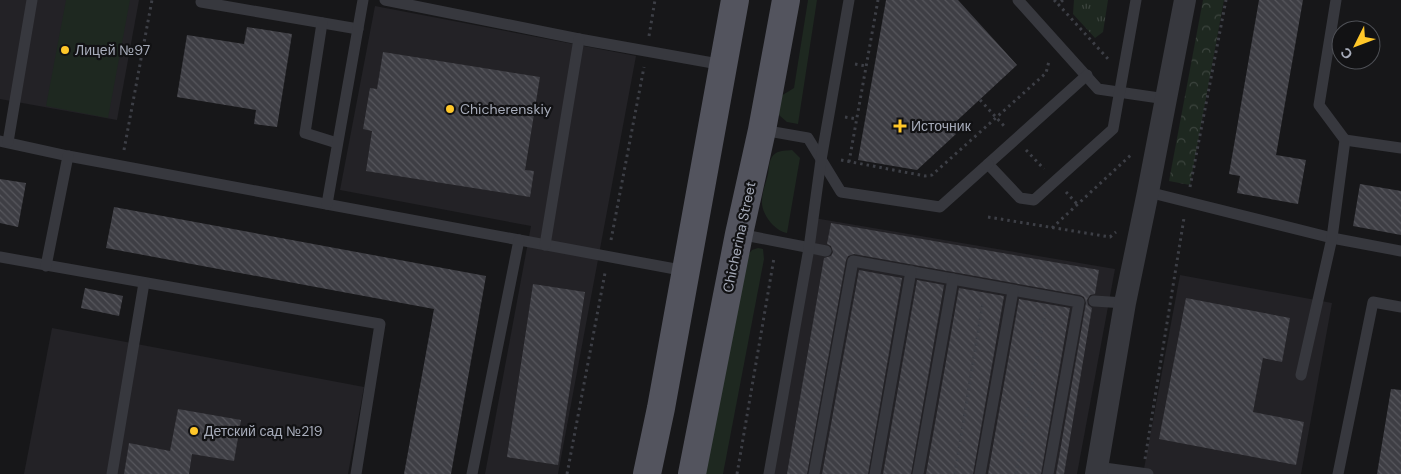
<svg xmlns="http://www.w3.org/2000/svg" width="1401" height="474" viewBox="0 0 1401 474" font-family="'DM Sans',sans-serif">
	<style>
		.built { fill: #232226 }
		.grass { fill: #1e2820 }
		.forest { fill: url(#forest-crowns) }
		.park { fill: url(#park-tufts) }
		.building { fill: url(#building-back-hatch) }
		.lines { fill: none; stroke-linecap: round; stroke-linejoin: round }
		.path { stroke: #3d3f46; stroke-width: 3; stroke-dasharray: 2.5 4; stroke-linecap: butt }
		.service { stroke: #37383e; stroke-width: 11 }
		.minor { stroke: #37383e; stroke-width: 22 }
		.primary { stroke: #53545e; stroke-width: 28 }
		.poi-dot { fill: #ffc729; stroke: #121214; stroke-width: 2 }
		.labels { text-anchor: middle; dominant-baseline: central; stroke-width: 4.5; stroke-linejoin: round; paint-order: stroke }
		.poi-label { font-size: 14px; fill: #a7acba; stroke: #121214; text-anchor: start }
		.street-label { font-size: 14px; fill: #a7acba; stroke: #121214 }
	</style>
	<defs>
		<pattern id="forest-crowns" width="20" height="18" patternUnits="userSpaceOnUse" patternTransform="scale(1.25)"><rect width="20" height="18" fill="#1e2820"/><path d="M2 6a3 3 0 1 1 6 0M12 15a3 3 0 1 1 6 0" fill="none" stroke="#3c443e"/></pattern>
		<pattern id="park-tufts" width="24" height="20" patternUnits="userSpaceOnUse" patternTransform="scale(1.25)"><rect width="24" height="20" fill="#1e2820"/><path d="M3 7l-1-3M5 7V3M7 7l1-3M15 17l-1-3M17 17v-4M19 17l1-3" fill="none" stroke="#3c443e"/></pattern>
		<pattern id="building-back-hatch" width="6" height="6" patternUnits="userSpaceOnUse" patternTransform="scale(1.25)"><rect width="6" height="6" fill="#3e3e44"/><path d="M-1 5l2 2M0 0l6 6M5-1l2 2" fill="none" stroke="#57575d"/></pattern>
	</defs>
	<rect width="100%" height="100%" fill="#171719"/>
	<g class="built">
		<path d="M0,0H139L117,120L0,99Z"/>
		<path d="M375,6L636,56L558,474H485L531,226L340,190Z"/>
		<path d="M814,218L1115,269L1077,474H767Z"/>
		<path d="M1180,275L1332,303L1301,474H1143Z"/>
		<path d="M52,328L364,387L348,474H24Z"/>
	</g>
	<g class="grass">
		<path d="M66,0H130L108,118L46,106Z"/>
		<path d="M808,0H817L798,124L787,122L779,115L777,105L781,96L794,88Z"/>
		<path d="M792,150L800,158L787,233C775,231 761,214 762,201C762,192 766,183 768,174C769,167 769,157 776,153C781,150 786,151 792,150Z"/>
		<path d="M758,248L763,249L764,259L723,474H704L747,256L752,250Z"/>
	</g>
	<path class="forest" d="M1203,0H1224L1190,185L1169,181Z"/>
	<path class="park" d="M1074,0H1108L1103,32L1095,38L1073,14Z"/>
	<g class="building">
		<path d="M886,0H958L1017,65L949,128L956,134L917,170L858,160Z"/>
		<path d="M1259,0H1303L1276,155L1306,160L1298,204L1237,193L1240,176L1229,174Z"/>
		<path d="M247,27L292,34L277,127L254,124L256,110L177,97L187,35L244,44Z"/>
		<path d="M383,52L540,77L525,170L534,171L530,197L366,171L372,131L363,129L370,88L377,89Z"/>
		<path d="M0,179L26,183L18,227L0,223Z"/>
		<path d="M1360,184L1401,191V235L1353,226Z"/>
		<path d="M114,207L486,276L451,474H404L434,309L106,248Z"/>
		<path d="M831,223L1099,270L1095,294L1090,295L1087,300L1088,305L1092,308L1064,474H1056L1086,303L1084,297L1080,295L854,254L848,256L846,260L807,474H787L824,258L831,256L833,252L831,246L827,244Z"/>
		<path d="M859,270L902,278L868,474H822Z"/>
		<path d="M917,280L944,285L911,474H883Z"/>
		<path d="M533,284L585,292L558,465L507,457Z"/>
		<path d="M85,288L123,296L119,316L81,308Z"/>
		<path d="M959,288L1004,296L973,474H926Z"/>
		<path d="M1186,298L1290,318L1282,362L1263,358L1253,412L1304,422L1296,465L1159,439Z"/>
		<path d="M1019,299L1070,308L1041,474H988Z"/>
		<path d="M1391,389L1401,390V474H1377Z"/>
		<path d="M178,409L241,420L234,461L192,454L189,474H124L129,443L170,451Z"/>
	</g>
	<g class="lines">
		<g class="path">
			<path d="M1054,0L1058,4"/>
			<path d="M1063,0L1058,4L1109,60"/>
			<path d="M649,36L655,0"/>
			<path d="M855,64L866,66"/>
			<path d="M980,100L1005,127"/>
			<path d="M845,117L857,119"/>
			<path d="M124,150L152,0"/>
			<path d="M1026,150L1044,169"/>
			<path d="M841,160L925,176L932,175L1046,73L1049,61"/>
			<path d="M849,162L878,0"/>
			<path d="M1190,187L1226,0"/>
			<path d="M1066,192L1077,204"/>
			<path d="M988,217L1110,237L1116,232"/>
			<path d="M1052,228L1133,153"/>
			<path d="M611,240L644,67"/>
			<path d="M1145,459L1184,218"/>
			<path d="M567,474L605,273"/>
			<path d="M737,474L774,258"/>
			<path d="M955,474L983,302"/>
			<path d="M1016,474L1045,312"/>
		</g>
		<g class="service">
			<path d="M385,0L579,39L724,65"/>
			<path d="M1018,0L1098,89L1166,99"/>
			<path d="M201,2L358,29"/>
			<path d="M322,23L305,133L337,143"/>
			<path d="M1087,75L988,164L1020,198L1034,200L1113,129L1136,0"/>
			<path d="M762,130L808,138L841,192L940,207L988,164"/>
			<path d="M1345,140L1401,148"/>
			<path d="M0,141L68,156L686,271"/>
			<path d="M8,142L32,0"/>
			<path d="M1148,192L1332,238L1401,251"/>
			<path d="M327,204L363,0"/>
			<path d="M739,234L826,251"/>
			<path d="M545,245L579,39"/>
			<path d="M0,257L380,324L356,474"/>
			<path d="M46,266L68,156"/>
			<path d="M1094,301L1125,303"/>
			<path d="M1301,375L1332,238L1345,140L1319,105L1336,0"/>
			<path d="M1097,467L1148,474"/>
			<path d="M112,474L144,283"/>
			<path d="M472,474L519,240"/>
			<path d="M769,474L809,248L821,160L849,0"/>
			<path d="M814,474L853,261L1079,302L1048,474"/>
			<path d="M875,474L911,271"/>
			<path d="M918,474L953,279"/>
			<path d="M980,474L1013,291"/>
			<path d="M1338,474L1373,302L1401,307"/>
		</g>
		<path class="minor" d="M1096,474L1125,303L1148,192L1185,0"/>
		<g class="primary">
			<path d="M647,474L661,408L735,0"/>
			<path d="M692,474L739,234L762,130L786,0"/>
		</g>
	</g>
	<g class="poi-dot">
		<circle cx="65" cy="50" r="5"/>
		<circle cx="450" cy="109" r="5"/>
		<path d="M897.5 118.5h5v5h5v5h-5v5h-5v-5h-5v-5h5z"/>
		<circle cx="194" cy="431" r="5"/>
	</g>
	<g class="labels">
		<g class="poi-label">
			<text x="75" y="50">Лицей №97</text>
			<text x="460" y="109">Chicherenskiy</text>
			<text x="911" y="126">Источник</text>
			<text x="204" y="431">Детский сад №219</text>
		</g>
		<g class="street-label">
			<text transform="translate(739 237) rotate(-78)">Chicherina Street</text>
		</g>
	</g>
	<g transform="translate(1356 45) rotate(228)"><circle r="24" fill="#121214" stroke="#4e5056"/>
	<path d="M0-4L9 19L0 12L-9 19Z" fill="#ffc729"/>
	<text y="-8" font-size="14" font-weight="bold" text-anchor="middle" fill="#a7acba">С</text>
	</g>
</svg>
